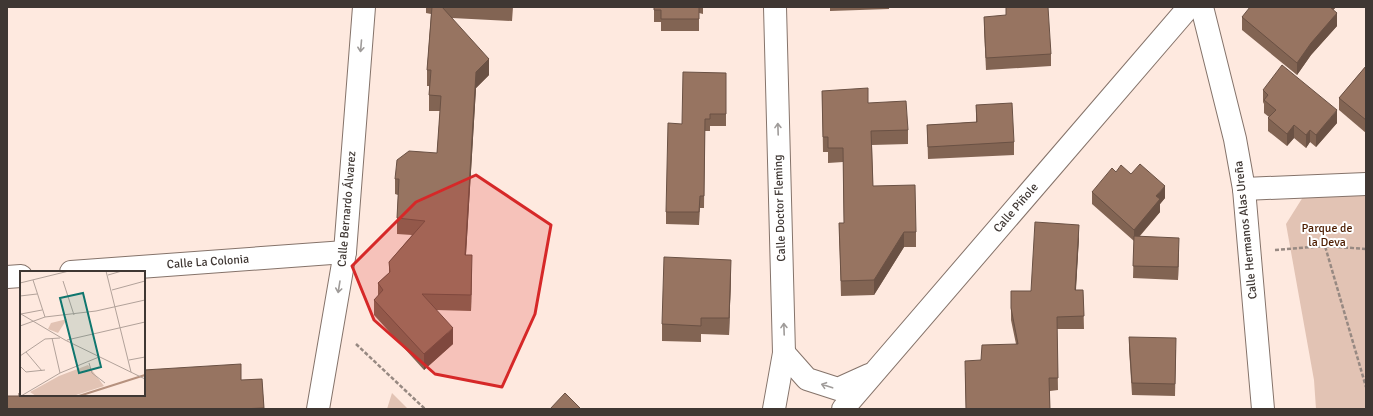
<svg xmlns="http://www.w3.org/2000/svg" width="1373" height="416" viewBox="0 0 1373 416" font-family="Signika,sans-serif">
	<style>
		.green { fill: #e2c3b4 }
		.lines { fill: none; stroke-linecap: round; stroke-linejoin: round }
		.minor-casing { stroke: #85736a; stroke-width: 24 }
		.path { stroke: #978982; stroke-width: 2.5; stroke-dasharray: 4 2; stroke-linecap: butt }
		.minor { stroke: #fff; stroke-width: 22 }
		.wall { fill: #826453 }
		.shaded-wall { fill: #6a5144 }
		.building { fill: #977461; stroke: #6a5144 }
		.oneway { stroke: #9f9b99 }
		.marked { fill: #d62828; fill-opacity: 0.2; stroke: #d62828; stroke-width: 3; stroke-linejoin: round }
		.labels { text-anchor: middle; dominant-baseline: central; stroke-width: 4; stroke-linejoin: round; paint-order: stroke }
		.street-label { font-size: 12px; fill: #3f3733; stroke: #fff }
		.park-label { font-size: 12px; fill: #4d1d00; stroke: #fff }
		.inset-river { fill: none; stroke: #b6917e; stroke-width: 2 }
		.inset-road { fill: none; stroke: #b2a29a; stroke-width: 1 }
		.view { fill: #0f766e; fill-opacity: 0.15; stroke: #0f766e; stroke-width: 2 }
		.inset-edge { fill: none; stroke: #3f3733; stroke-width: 2 }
	</style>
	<rect width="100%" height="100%" fill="#fee9df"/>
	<g class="green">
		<path d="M1366,194V409H1316L1314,380L1286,224L1303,197Z"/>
		<path d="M392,393L408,409H387Z"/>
	</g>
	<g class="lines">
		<defs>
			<g id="minor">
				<path d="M1202,7L1235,139L1244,189L1263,409"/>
				<path d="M1244,189L1366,184"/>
				<path d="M71,272L345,252"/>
				<path d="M7,277L21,276"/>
				<path d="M784,353L807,379L838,389L869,375"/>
				<path d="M318,409L345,252L364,7"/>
				<path d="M774,409L784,353L775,7"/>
				<path d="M843,409L1189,7"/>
			</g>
		</defs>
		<use href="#minor" class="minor-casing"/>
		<g class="path">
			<path d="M1366,249L1325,246L1366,387"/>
			<path d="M1275,250L1325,246"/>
			<path d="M356,344L425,409"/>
		</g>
		<use href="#minor" class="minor"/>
	</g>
	<g class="wall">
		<path d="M426,7H513L512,21L452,18L489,75L476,88L466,255L472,270L471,311L436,310L453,344L424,370L374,315V300L378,296V283L389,273V262L412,235L397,234V218L398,195L395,194V179L437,153L440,111H429V86H427V70L431,14L426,13Z"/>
		<path d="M654,7H703V14L699,13V31H661V22H654Z"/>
		<path d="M830,7H889V9L830,11Z"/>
		<path d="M1336,7L1333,10L1337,26L1311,55L1297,75L1242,30V17Z"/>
		<path d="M984,17L1051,54V66L986,70L984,29Z"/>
		<path d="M1366,66V133L1339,110V98Z"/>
		<path d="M726,73V126H710V131H705L704,208H700L699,225L666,224V212L682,124Z"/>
		<path d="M1263,90L1337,123L1316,147L1310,142L1306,148L1294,138L1287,146L1268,131V118L1269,117L1264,113V104L1263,102Z"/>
		<path d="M822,91L868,103L908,130V144L872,145L873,186L916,232V247H904L874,295L841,296L839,223H844L843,162L828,163V152H823Z"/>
		<path d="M976,105L1014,142V155L928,159L927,125L976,122Z"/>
		<path d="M1116,172L1131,174L1165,198L1160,204V212L1140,236L1179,250L1178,280L1133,278L1134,241L1092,204V192Z"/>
		<path d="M1079,237L1076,290H1083L1084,329H1057L1058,390L1050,391V409H966L965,373L981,360L1016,344L1011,320V291H1031Z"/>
		<path d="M731,276L729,335L701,334V342L662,341V324Z"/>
		<path d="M1129,337L1176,350L1175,396L1132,395L1129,349Z"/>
		<path d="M262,379L264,409H7L19,396Z"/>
	</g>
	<g class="shaded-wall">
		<path d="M1327,7H1336L1327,17Z"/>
		<path d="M1337,13V26L1311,55L1297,75V63L1311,43Z"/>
		<path d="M489,59V75L476,88L465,270V255L476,72Z"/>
		<path d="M1337,110V123L1316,147V135Z"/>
		<path d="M1294,125V138L1287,146V134Z"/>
		<path d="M1310,130V142L1306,148V135Z"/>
		<path d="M1165,186V198L1160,204V212L1134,242V230L1156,196Z"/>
		<path d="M1079,225V237L1075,303V290Z"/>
		<path d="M904,232V247L874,295V280Z"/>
		<path d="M1179,238V250L1178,280V267Z"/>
		<path d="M472,255V270L471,311V295Z"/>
		<path d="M731,260V276L729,335V318Z"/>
		<path d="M453,328V344L424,370V354Z"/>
	</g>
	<g class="building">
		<path d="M432,7H442L489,59L476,72L465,255H472L471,295L422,294L453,328L424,354L374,300L383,290L378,283L390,272L389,262L425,221L397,218L399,179H395L397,160L409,151L437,153L441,96L429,95L431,70H427Z"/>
		<path d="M654,7H699V19H661V10H654Z"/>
		<path d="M1006,7H1048L1051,54L986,58L984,17L1006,15Z"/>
		<path d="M1250,7H1330L1337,13L1311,43L1297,63L1242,17Z"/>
		<path d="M1282,65L1337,110L1316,135L1310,130L1306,135L1294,125L1287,134L1268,118L1276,110L1264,100L1268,95L1263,90Z"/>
		<path d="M1366,66V120L1339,98Z"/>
		<path d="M683,72L726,73V114H710V119H705L704,196H700L699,212H666L668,123L682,124Z"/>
		<path d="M868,88V103L906,101L908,130L871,131L873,186L915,185L916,232H904L874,280L841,281L839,223H844L843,148H828V137H823L822,91Z"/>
		<path d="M1012,103L1014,142L928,147L927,125L977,122L976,105Z"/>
		<path d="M1140,164L1165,186L1156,196L1160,199L1134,230L1092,192L1112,168L1116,172L1121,165L1131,174Z"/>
		<path d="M1035,222L1079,225L1075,290H1083L1084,316L1057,317L1058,378H1049L1050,409H966L965,361L981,360L982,345L1018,344L1011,308V291H1031Z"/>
		<path d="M1134,236L1179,238L1178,267L1133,266Z"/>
		<path d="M664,257L731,260L729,318H701V326L662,324Z"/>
		<path d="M1129,337L1176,338L1175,384L1132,383Z"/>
		<path d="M241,364V380L262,379L264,408L240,409H7V396H19V393H21V395H144V370Z"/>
		<path d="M565,393L581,409H550Z"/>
	</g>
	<defs><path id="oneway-shaft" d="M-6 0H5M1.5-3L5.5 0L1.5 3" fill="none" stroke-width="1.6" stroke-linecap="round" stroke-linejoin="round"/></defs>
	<g class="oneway">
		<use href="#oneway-shaft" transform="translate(361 46) rotate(95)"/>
		<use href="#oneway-shaft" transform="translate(778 129) rotate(-92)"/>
		<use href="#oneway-shaft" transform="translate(339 287) rotate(99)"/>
		<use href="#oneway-shaft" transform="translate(784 329) rotate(-92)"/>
		<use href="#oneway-shaft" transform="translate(827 386) rotate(-162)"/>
	</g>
	<path class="marked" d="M476,175L551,225L535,314L502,387L435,374L374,320L352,266L416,202Z"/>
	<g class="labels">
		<g class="street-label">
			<text transform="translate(780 208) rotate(-92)">Calle Doctor Fleming</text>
			<text transform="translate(1016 208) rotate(-49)">Calle Piñole</text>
			<text transform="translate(347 209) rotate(-85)">Calle Bernardo Álvarez</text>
			<text transform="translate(1246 230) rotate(-96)">Calle Hermanos Alas Ureña</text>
			<text transform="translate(208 262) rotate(-4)">Calle La Colonia</text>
		</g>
		<g class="park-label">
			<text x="1327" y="228">Parque de<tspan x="1327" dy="14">la Deva</tspan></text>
		</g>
	</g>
	<g transform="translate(20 271)">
		<rect width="125" height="125" fill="#fee9df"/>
		<path d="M47,48L38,62L28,58L31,52ZM68,94L84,115L53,125H16L10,121L39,105Z" fill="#e2c3b4"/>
		<path class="inset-river" d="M59,125L125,104"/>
		<path class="inset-road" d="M86,0L111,101M88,4L102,0M13,9L25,46M43,10L54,44M0,12L49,0M92,19L125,10M0,25L17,23M1,43L45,69L125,108M1,43L22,39M0,55L25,46L76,40L125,29M32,67L40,102M47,69L125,51M6,81L22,100M0,85L25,68L40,67M109,89L125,86M69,92L72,102L85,112M0,95L6,101L25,99M1,125L40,102L79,86"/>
		<path class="view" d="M63,22L81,96L59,102L40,27Z"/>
		<rect width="125" height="125" class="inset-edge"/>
	</g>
	<rect width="1373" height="416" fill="none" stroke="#3f3733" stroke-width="16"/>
</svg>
